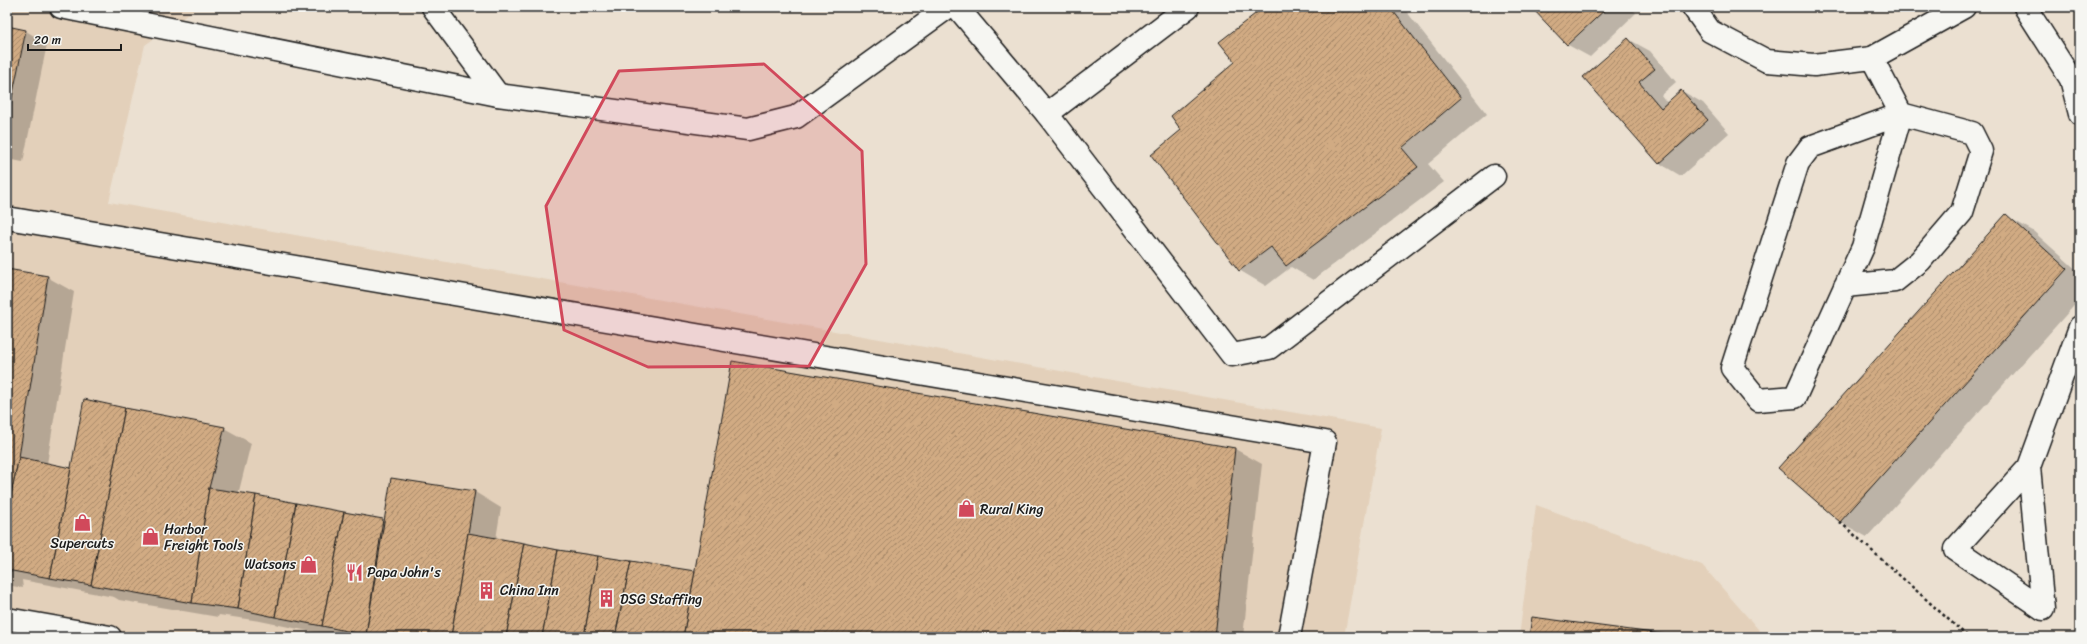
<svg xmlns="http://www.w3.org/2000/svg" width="2087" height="644" viewBox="0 0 2087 644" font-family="Sriracha,sans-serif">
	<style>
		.built { fill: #e3d0ba }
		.shadow { fill: #0003 }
		.building { fill: url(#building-hatch); stroke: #1c1c1c }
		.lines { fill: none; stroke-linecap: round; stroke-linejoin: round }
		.minor-casing { stroke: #1c1c1c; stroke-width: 25 }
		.path { stroke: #1c1c1c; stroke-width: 2.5; stroke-dasharray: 3 3; stroke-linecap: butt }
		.minor { stroke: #f6f6f2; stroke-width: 22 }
		.marked { fill: #d1495b; fill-opacity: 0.2; stroke: #d1495b; stroke-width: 3; stroke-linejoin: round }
		.labels { text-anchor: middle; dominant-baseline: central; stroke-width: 3; stroke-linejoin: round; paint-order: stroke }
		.poi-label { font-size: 14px; fill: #1c1c1c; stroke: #f6f6f2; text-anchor: start }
	</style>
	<defs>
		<pattern id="building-hatch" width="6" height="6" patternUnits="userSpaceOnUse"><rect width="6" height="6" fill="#d1ab83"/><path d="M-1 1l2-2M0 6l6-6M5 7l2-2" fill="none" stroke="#a98a6a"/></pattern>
	</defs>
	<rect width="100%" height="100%" fill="#ebe0d1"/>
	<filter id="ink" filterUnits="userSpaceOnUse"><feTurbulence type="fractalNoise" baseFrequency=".025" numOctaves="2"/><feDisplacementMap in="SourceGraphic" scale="8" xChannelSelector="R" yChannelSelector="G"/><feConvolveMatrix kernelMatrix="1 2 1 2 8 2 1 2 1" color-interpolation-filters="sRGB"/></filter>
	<g filter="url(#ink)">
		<g class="built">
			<path d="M7,7H198L145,45L109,202L1381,428L1344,637H7Z"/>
			<path d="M1536,505L1702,565L1765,637H1519Z"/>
		</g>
		<g class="shadow">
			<path d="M1266,7H1403L1487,114L1428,164L1444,182L1313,280L1291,267L1266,286L1239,270L1182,130L1236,63Z"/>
			<path d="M1532,7H1631L1636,13L1590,57L1568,45Z"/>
			<path d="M7,27L26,31L47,44L23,162L7,159Z"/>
			<path d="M1628,39L1650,51L1676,82L1661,95L1667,103L1682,91L1703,103L1729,133L1681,176L1659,163L1585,77Z"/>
			<path d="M2006,216L2033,231L2080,273V299L1867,537L1840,522Z"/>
			<path d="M7,270L47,277L74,292L47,464L72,469L224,428L251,443L238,495L385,521L475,492L501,508L496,539L696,572L733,362L1235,449L1262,464L1243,637H337L260,621L219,615L218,617L119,600L114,597L22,580L23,588L7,585Z"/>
		</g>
		<g class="building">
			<path d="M1264,7H1301L1304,11L1309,7H1352L1355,10L1358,7H1390L1461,98L1402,148L1418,167L1286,266L1271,247L1239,271L1151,155L1181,130L1171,116L1235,62L1219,42Z"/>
			<path d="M1531,7H1608L1567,45Z"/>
			<path d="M7,26L26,30L7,122Z"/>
			<path d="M1628,38L1655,69L1639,82L1661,108L1681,90L1708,120L1659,164L1583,77Z"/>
			<path d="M2006,214L2067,269L1840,522L1778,468Z"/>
			<path d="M7,269L48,276L19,457L7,513Z"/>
			<path d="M732,361L1235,448L1215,637H683Z"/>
			<path d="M84,399L125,408L91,585L50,578Z"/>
			<path d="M125,408L225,427L209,488L192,603L91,585Z"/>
			<path d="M19,457L71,468L50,578L7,570V513Z"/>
			<path d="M391,478L475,491L451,637L366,635Z"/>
			<path d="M209,488L256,495L238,609L192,603Z"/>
			<path d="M256,495L296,503L275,617L238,609Z"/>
			<path d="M296,503L344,512L322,626L275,617Z"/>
			<path d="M344,512L383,519L366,635L322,626Z"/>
			<path d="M468,533L524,543L506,637H451Z"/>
			<path d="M524,543L558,550L542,637H506Z"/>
			<path d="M558,550L598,556L584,637H542Z"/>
			<path d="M598,556L631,561L615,637H584Z"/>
			<path d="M631,561L695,571L683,637H615Z"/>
			<path d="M1532,617L1684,637H1529Z"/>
		</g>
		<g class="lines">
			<defs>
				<g id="minor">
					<path d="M61,7L498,95L748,129L796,117L948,7"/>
					<path d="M433,7L498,95"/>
					<path d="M957,7L1047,114L1232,355L1269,348L1494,176"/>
					<path d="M1693,7L1710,31L1767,61L1814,65L1872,58L1964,7"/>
					<path d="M2025,7L2071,79L2080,114"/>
					<path d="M1047,114L1188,7"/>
					<path d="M7,218L1325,442L1289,637"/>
					<path d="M1845,286L1895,281L1920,261L1962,212L1981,151L1972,133L1901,114L1810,147L1798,163L1732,368L1758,400L1795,397L1863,247L1901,114L1872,58"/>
					<path d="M2029,467L2043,609L1955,549L2029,467L2080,327"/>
					<path d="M7,619L110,637"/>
				</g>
			</defs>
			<use href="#minor" class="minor-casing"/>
			<path class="path" d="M1840,522L1968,637"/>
			<use href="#minor" class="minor"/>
		</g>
	</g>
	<path class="marked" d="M764,64L862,151L866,264L809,366L648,367L564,330L546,206L619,71Z"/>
	<defs>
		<symbol id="shop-bare" viewBox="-9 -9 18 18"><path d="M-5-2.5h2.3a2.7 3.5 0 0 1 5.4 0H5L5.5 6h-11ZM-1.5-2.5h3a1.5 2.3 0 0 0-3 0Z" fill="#d1495b" stroke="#f6f6f2" stroke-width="2.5" paint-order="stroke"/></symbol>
		<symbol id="restaurant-bare" viewBox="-9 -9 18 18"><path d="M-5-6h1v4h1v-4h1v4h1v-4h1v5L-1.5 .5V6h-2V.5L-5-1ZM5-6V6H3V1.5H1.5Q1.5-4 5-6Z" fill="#d1495b" stroke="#f6f6f2" stroke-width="2.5" paint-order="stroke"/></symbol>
		<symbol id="building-bare" viewBox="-9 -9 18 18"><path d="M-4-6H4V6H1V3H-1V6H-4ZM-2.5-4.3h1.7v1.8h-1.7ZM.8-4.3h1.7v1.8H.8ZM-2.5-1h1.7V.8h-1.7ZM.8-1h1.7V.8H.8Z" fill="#d1495b" stroke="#f6f6f2" stroke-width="2.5" paint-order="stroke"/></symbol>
	</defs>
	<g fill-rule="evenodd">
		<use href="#shop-bare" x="954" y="496" width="25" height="25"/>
		<use href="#shop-bare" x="70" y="510" width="25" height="25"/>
		<use href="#shop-bare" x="138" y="524" width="25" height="25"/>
		<use href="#shop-bare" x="296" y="552" width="25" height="25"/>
		<use href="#restaurant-bare" x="342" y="560" width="25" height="25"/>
		<use href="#building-bare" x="474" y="578" width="25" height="25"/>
		<use href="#building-bare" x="594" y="586" width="25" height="25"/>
	</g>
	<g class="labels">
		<g class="poi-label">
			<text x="980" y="509">Rural King</text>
			<text x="164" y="529">Harbor<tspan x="164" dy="16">Freight Tools</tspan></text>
			<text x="82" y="543" text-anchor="middle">Supercuts</text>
			<text x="296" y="564" text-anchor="end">Watsons</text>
			<text x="367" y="572">Papa John's</text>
			<text x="500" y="590">China Inn</text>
			<text x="620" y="599">DSG Staffing</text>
		</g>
	</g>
	<rect width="2087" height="644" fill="none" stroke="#f6f6f2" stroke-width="24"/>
	<rect x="12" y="12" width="2063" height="620" fill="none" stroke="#1c1c1c" stroke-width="1.5" filter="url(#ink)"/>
	<path d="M28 44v6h93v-6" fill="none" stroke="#1c1c1c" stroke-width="2"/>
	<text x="34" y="44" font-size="12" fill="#1c1c1c" stroke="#f6f6f2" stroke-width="3" paint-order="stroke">20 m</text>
</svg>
